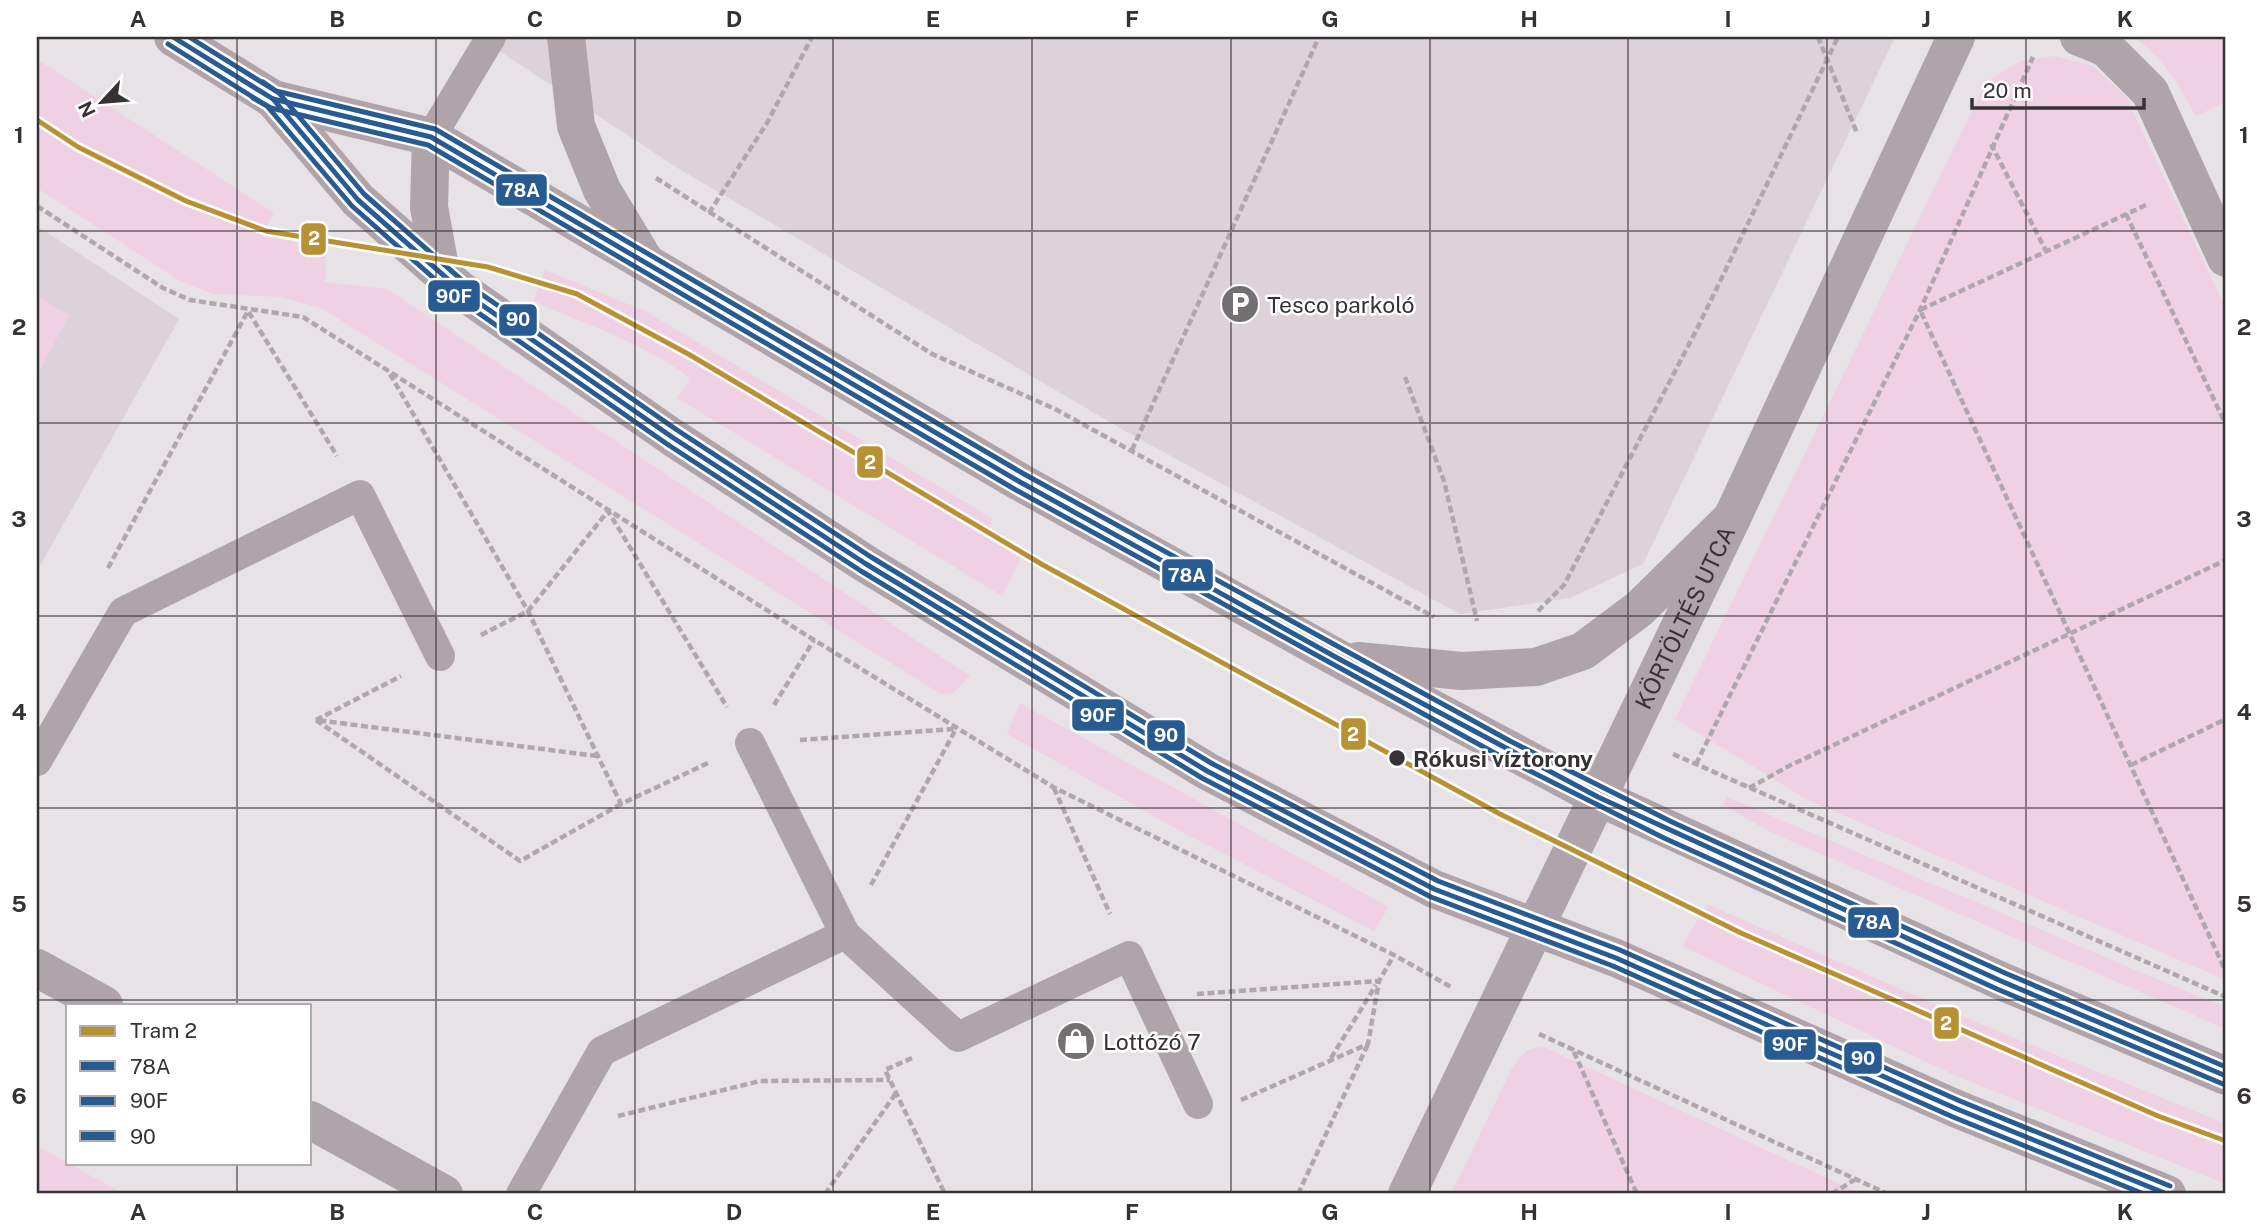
<svg xmlns="http://www.w3.org/2000/svg" width="2263" height="1231" viewBox="0 0 2263 1231" font-family="'Public Sans',sans-serif">
	<style>
		.built { fill: #ddd2d9 }
		.green { fill: #f0d1e4 }
		.lines { fill: none; stroke-linecap: round; stroke-linejoin: round }
		.path { stroke: #afa7ac; stroke-width: 4.5; stroke-dasharray: 7 3.5; stroke-linecap: butt }
		.lane { stroke: #b0a4ab; stroke-width: 30 }
		.street { stroke: #b0a4ab; stroke-width: 38 }
		.secondary { stroke: #b0a3aa; stroke-width: 38 }
		.bus-1-casing { stroke: #fff; stroke-width: 10 }
		.bus-2-casing { stroke: #fff; stroke-width: 10 }
		.bus-3-casing { stroke: #fff; stroke-width: 10 }
		.bus-1 { stroke: #275b91; stroke-width: 5 }
		.bus-2 { stroke: #275b91; stroke-width: 5 }
		.bus-3 { stroke: #275b91; stroke-width: 5 }
		.tram-1-casing { stroke: #fff; stroke-width: 10 }
		.tram-1 { stroke: #b79134; stroke-width: 5 }
		.grid { fill: none; stroke: #363234; stroke-width: 2; stroke-opacity: 0.55 }
		.stop-dot { fill: #363234; stroke: #fff; stroke-width: 2.5 }
		.labels { text-anchor: middle; dominant-baseline: central; stroke-width: 5; stroke-linejoin: round; paint-order: stroke }
		.poi-label { font-size: 23px; fill: #363234; stroke: #fff; text-anchor: start }
		.street-label { font-size: 23px; fill: #363234; stroke: #fff }
		.stop-label { font-size: 23px; font-weight: bold; fill: #363234; stroke: #fff; text-anchor: start }
		.line-badge { stroke: #fff; stroke-width: 2.5 }
		.badge-label { font-size: 19px; text-anchor: middle; font-weight: bold; fill: #fff }
		.neatline { fill: none; stroke: #363234; stroke-width: 2.5 }
		.grid-label { font-size: 23px; text-anchor: middle; font-weight: bold; fill: #363234 }
	</style>
	<rect width="100%" height="100%" fill="#e7e2e5"/>
	<g class="built">
		<path d="M478,37H1895L1643,564L1570,598L1460,614L1125,431L676,167Z"/>
		<path d="M37,226L179,319L37,571Z"/>
	</g>
	<g class="green">
		<path d="M2133,37H2226V102L2196,116C2180,86 2162,56 2133,37Z"/>
		<path d="M2055,56L2093,66L2126,97L2226,309V980L1808,800L1675,719L1986,82L2020,61Z"/>
		<path d="M37,59L274,213L262,235L326,249L325,282L387,289L970,676L952,694L939,693L321,308L280,297L213,294L180,281L37,188Z"/>
		<path d="M545,270L645,311L992,518L990,526L1025,549L1002,596L677,398L690,378C644,343 585,324 533,301Z"/>
		<path d="M37,296L69,315L37,376Z"/>
		<path d="M1020,703L1389,907L1374,931L1191,837L1007,734Z"/>
		<path d="M1727,797L2226,1008V1029L1772,833L1723,805Z"/>
		<path d="M1707,904L1978,1023L2226,1124V1184L1954,1075L1682,946Z"/>
		<path d="M1542,1046L1861,1194H1451L1512,1068L1526,1051Z"/>
		<path d="M37,1145V1146L124,1194H37Z"/>
	</g>
	<g class="lines">
		<g class="path">
			<path d="M1818,37L1857,133"/>
			<path d="M1991,144L2046,251"/>
			<path d="M656,178L932,354L1055,409L1434,617"/>
			<path d="M2146,205L1920,310L2226,972"/>
			<path d="M37,206L163,288L190,300L303,317L814,640L1053,787L1394,955L1451,987"/>
			<path d="M709,213L767,123L812,37"/>
			<path d="M2126,214L2226,425"/>
			<path d="M390,374L528,611L621,804L710,762"/>
			<path d="M1405,377L1444,481L1477,621"/>
			<path d="M1132,450L1319,37"/>
			<path d="M108,568L248,311L337,456"/>
			<path d="M1538,611L1564,585L1698,327L1838,37"/>
			<path d="M481,635L528,611L608,511L727,707"/>
			<path d="M774,705L814,640"/>
			<path d="M316,720L401,676"/>
			<path d="M800,740L955,729"/>
			<path d="M1673,754L2226,997"/>
			<path d="M597,756L316,720L520,861L621,804"/>
			<path d="M1696,764L1920,310L2033,57"/>
			<path d="M2131,765L2226,719"/>
			<path d="M1054,788L1110,914"/>
			<path d="M1749,788L1789,766L2226,560"/>
			<path d="M871,885L956,729"/>
			<path d="M1197,994L1379,981"/>
			<path d="M1539,1034L1888,1194"/>
			<path d="M1574,1052L1637,1194"/>
			<path d="M912,1058L885,1070L945,1194"/>
			<path d="M1331,1058L1376,985"/>
			<path d="M1241,1100L1368,1044L1379,981L1394,955"/>
			<path d="M618,1116L760,1081L890,1080"/>
			<path d="M825,1194L896,1093"/>
			<path d="M1298,1194L1368,1044"/>
			<path d="M1832,1194L1854,1180"/>
		</g>
		<g class="lane">
			<path d="M431,137L491,37"/>
			<path d="M750,743L845,934"/>
			<path d="M37,761L123,612L360,495L440,656"/>
			<path d="M521,1194L602,1051L845,934L958,1037L1129,956L1198,1104"/>
		</g>
		<g class="street">
			<path d="M2079,37L2106,48L2150,92L2226,258"/>
			<path d="M37,968L104,1005"/>
			<path d="M310,1120L444,1194"/>
			<path id="s1" d="M1407,1194L1732,518L1956,37"/>
		</g>
		<g class="secondary">
			<path d="M173,37L273,99L431,137L1020,482L1341,660L1598,797L2001,981L2226,1076"/>
			<path d="M566,37L576,126L602,190L643,258"/>
			<path d="M273,99L358,200L459,289L672,437L866,564L1207,771L1434,889L1616,958L1957,1109L2167,1194"/>
			<path d="M431,137L429,207L441,273"/>
			<path d="M1358,661L1462,671L1536,667L1583,651L1639,609L1732,518"/>
		</g>
		<defs>
			<g id="bus-1">
				<path d="M173,37L273,99L431,137L1020,482L1341,660L1598,797L2001,981L2226,1076"/>
				<path d="M273,99L358,200L459,289L672,437L866,564L1207,771L1434,889L1616,958L1957,1109L2167,1194"/>
			</g>
			<g id="bus-2">
				<path d="M168,44L267,106L352,206L454,296L667,444L861,571L1202,778L1431,897L1613,966L1953,1117L2144,1194"/>
				<path d="M253,98L271,108L428,145L1016,490L1502,757L1664,838L1997,989L2223,1084"/>
			</g>
			<g id="bus-3">
				<path d="M189,37L279,93L364,194L464,282L677,430L871,557L1211,763L1438,881L1620,950L1960,1101L2170,1186"/>
				<path d="M263,82L276,91L435,129L1024,474L1510,741L1672,822L2005,973L2226,1067"/>
			</g>
		</defs>
		<use href="#bus-1" class="bus-1-casing"/>
		<use href="#bus-2" class="bus-2-casing"/>
		<use href="#bus-3" class="bus-3-casing"/>
		<use href="#bus-1" class="bus-1"/>
		<use href="#bus-2" class="bus-2"/>
		<use href="#bus-3" class="bus-3"/>
		<defs>
			<path id="tram-1" d="M37,120L78,147L186,201L266,231L488,267L577,294L690,355L1043,565L1500,814L1741,933L2158,1116L2226,1141"/>
		</defs>
		<use href="#tram-1" class="tram-1-casing"/>
		<use href="#tram-1" class="tram-1"/>
	</g>
	<path class="grid" d="M237,37V1005M436,37V1194M635,37V1194M833,37V1194M1032,37V1194M1231,37V1194M1430,37V1194M1628,37V1194M1827,37V1194M2026,37V1194M37,231H2226M37,423H2226M37,616H2226M37,808H2226M37,1000H2226M237,1163V1194"/>
	<defs>
		<symbol id="parking-disc" viewBox="-11 -11 22 22"><circle r="9.5" fill="#747072" stroke="#fff"/><path d="M-3.5-5.5H1a3.5 3.5 0 0 1 0 7H-1V5.5H-3.5ZM-1-3.4V-.6H.8a1.4 1.4 0 0 0 0-2.8Z" fill="#fff"/></symbol>
		<symbol id="shop-disc" viewBox="-11 -11 22 22"><circle r="9.5" fill="#747072" stroke="#fff"/><path d="M-5-2.5h2.3a2.7 3.5 0 0 1 5.4 0H5L5.5 6h-11ZM-1.5-2.5h3a1.5 2.3 0 0 0-3 0Z" fill="#fff"/></symbol>
	</defs>
	<g fill-rule="evenodd">
		<use href="#parking-disc" x="1218" y="282" width="44" height="44"/>
		<use href="#shop-disc" x="1054" y="1019" width="44" height="44"/>
	</g>
	<circle class="stop-dot" cx="1397" cy="758" r="9"/>
	<g class="labels">
		<g class="poi-label">
			<text x="1267" y="304">Tesco parkoló</text>
			<text x="1103" y="1041">Lottózó 7</text>
		</g>
		<g class="street-label">
			<text stroke="none"><textPath href="#s1" startOffset="640">KÖRTÖLTÉS UTCA</textPath></text>
		</g>
		<g class="stop-label">
			<text x="1413" y="758">Rókusi víztorony</text>
		</g>
	</g>
	<g class="line-badge">
		<rect x="495" y="173" width="53" height="34" rx="7" fill="#275b91"/>
		<rect x="300" y="222" width="27" height="34" rx="7" fill="#b79134"/>
		<rect x="427" y="279" width="54" height="34" rx="7" fill="#275b91"/>
		<rect x="498" y="303" width="40" height="34" rx="7" fill="#275b91"/>
		<rect x="856" y="445" width="28" height="34" rx="7" fill="#b79134"/>
		<rect x="1161" y="558" width="53" height="34" rx="7" fill="#275b91"/>
		<rect x="1071" y="698" width="54" height="34" rx="7" fill="#275b91"/>
		<rect x="1340" y="717" width="27" height="34" rx="7" fill="#b79134"/>
		<rect x="1146" y="719" width="40" height="33" rx="7" fill="#275b91"/>
		<rect x="1847" y="906" width="53" height="33" rx="7" fill="#275b91"/>
		<rect x="1933" y="1006" width="27" height="34" rx="7" fill="#b79134"/>
		<rect x="1763" y="1028" width="54" height="33" rx="7" fill="#275b91"/>
		<rect x="1843" y="1041" width="40" height="34" rx="7" fill="#275b91"/>
	</g>
	<g class="badge-label">
		<text x="521" y="197">78A</text>
		<text x="314" y="245">2</text>
		<text x="454" y="303">90F</text>
		<text x="518" y="326">90</text>
		<text x="870" y="469">2</text>
		<text x="1187" y="582">78A</text>
		<text x="1098" y="722">90F</text>
		<text x="1353" y="741">2</text>
		<text x="1166" y="742">90</text>
		<text x="1873" y="929">78A</text>
		<text x="1946" y="1030">2</text>
		<text x="1790" y="1051">90F</text>
		<text x="1863" y="1065">90</text>
	</g>
	<rect width="2263" height="1231" fill="none" stroke="#ffffff" stroke-width="77"/>
	<rect x="66" y="1004" width="245" height="161" fill="#ffffff" stroke="#afadae" stroke-width="2"/>
	<rect x="80" y="1026" width="35" height="10" fill="#b79134" stroke="#afadae" stroke-width="2"/>
	<text x="130" y="1038" font-size="21" fill="#363234">Tram 2</text>
	<rect x="80" y="1061" width="35" height="10" fill="#275b91" stroke="#afadae" stroke-width="2"/>
	<text x="130" y="1074" font-size="21" fill="#363234">78A</text>
	<rect x="80" y="1096" width="35" height="10" fill="#275b91" stroke="#afadae" stroke-width="2"/>
	<text x="130" y="1108" font-size="21" fill="#363234">90F</text>
	<rect x="80" y="1131" width="35" height="10" fill="#275b91" stroke="#afadae" stroke-width="2"/>
	<text x="130" y="1144" font-size="21" fill="#363234">90</text>
	<g transform="translate(102 102) rotate(244)" stroke="#ffffff" stroke-width="5" paint-order="stroke">
	<path d="M0-5L12 26L0 18L-12 26Z" fill="#363234"/>
	<text y="-10" font-size="19" font-weight="bold" text-anchor="middle" fill="#363234">N</text>
	</g>
	<path d="M1972 98v10h172v-10" fill="none" stroke="#363234" stroke-width="3.5"/>
	<text x="1983" y="98" font-size="21" fill="#363234" stroke="#ffffff" stroke-width="5" paint-order="stroke">20 m</text>
	<rect x="38" y="38" width="2186" height="1154" class="neatline"/>
	<g class="grid-label">
		<text x="138" y="27">A</text>
		<text x="337" y="27">B</text>
		<text x="535" y="27">C</text>
		<text x="734" y="27">D</text>
		<text x="933" y="27">E</text>
		<text x="1132" y="27">F</text>
		<text x="1330" y="27">G</text>
		<text x="1529" y="27">H</text>
		<text x="1728" y="27">I</text>
		<text x="1926" y="27">J</text>
		<text x="2125" y="27">K</text>
		<text x="19" y="143">1</text>
		<text x="2244" y="143">1</text>
		<text x="19" y="335">2</text>
		<text x="2244" y="335">2</text>
		<text x="19" y="527">3</text>
		<text x="2244" y="527">3</text>
		<text x="19" y="720">4</text>
		<text x="2244" y="720">4</text>
		<text x="19" y="912">5</text>
		<text x="2244" y="912">5</text>
		<text x="19" y="1104">6</text>
		<text x="2244" y="1104">6</text>
		<text x="138" y="1220">A</text>
		<text x="337" y="1220">B</text>
		<text x="535" y="1220">C</text>
		<text x="734" y="1220">D</text>
		<text x="933" y="1220">E</text>
		<text x="1132" y="1220">F</text>
		<text x="1330" y="1220">G</text>
		<text x="1529" y="1220">H</text>
		<text x="1728" y="1220">I</text>
		<text x="1926" y="1220">J</text>
		<text x="2125" y="1220">K</text>
	</g>
</svg>
